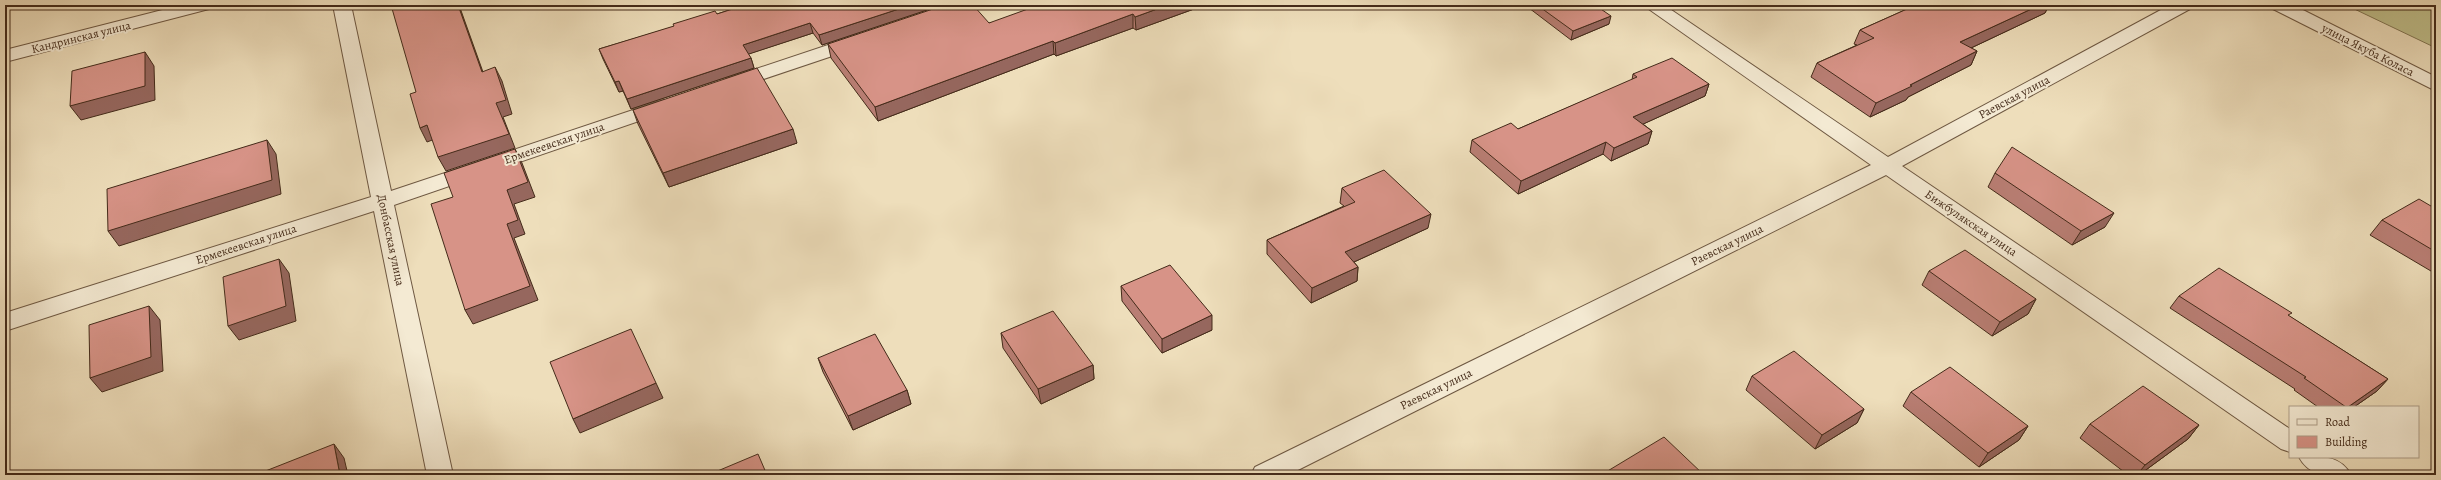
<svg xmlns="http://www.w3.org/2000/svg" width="2441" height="480" viewBox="0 0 2441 480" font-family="Alegreya,serif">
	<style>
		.green { fill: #c0bf8b; stroke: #827552 }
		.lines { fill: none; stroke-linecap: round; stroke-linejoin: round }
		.minor-casing { stroke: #6e5842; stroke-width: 2 }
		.minor { fill: #f4ead3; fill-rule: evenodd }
		.wall { fill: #b97e74; stroke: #442b1a }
		.shaded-wall { fill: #96675e; stroke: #442b1a }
		.building { fill: #d79387; stroke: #442b1a }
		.labels { text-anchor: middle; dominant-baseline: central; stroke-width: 4; stroke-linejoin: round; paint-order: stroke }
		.street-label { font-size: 12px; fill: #442b1a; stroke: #f4ead3 }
	</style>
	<rect width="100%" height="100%" fill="#eedebb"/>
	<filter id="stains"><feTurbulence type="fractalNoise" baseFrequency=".005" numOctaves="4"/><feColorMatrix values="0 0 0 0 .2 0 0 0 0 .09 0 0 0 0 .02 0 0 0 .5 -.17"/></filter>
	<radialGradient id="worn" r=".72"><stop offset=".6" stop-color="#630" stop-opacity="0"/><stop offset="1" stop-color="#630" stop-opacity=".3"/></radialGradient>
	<path class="green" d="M2346,5H2436V48Z"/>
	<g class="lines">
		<defs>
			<g id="minor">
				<path d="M182,5H212L209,9L5,62V50Z"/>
				<path d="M333,5H351L391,191L657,102L664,100L671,102L674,106L671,110L394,205L453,475H427L374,211L5,331V313L371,197Z"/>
				<path d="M1643,5H1664L1888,157L2170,5H2193L2190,9L1902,166L2290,429V452L2281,449L1886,175L1288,475H1251L1255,467L1871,165Z"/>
				<path d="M2270,5H2293L2436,77V91L2273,9Z"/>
				<path d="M858,35L865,37L867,41L865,45L740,87L733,89L726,87L723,83L726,79Z"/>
				<path d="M2299,457C2320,457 2340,454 2351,475C2330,475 2310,478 2299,457Z"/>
			</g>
		</defs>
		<use href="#minor" class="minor-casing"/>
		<use href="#minor" class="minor"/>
	</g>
	<g class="wall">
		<path d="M745,5H942L822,45L813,33L748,54L751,58L754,68L631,109L623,91L619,92L603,59L599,49L717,14Z"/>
		<path d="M1205,5L1136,30L1133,28L1056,56L1054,54L878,121L831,58L828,44L989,23Z"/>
		<path d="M1525,5H1595L1609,24L1571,40Z"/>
		<path d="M1916,5H2049L2045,13L1971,48L1977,51L1971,65L1908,97L1906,100L1870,117L1811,77L1817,63L1857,45L1854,44L1860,30Z"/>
		<path d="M1633,74L1709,84L1705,96L1643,124L1652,131L1648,144L1611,161L1603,154L1518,194L1470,152L1472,140L1518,129L1632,80Z"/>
		<path d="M633,110L797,143L669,187L638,124Z"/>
		<path d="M1995,173L2105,227L2072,245L1988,187Z"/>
		<path d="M1342,188L1428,228L1354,262L1358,267L1357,281L1311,303L1267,254V240L1344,206L1340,203Z"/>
		<path d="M2436,209V274L2370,235L2382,220Z"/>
		<path d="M1929,271L2036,299L2028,314L1992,336L1922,285Z"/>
		<path d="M1121,286L1212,330L1162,353L1122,301Z"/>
		<path d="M2179,296L2289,316L2388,379L2377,391L2354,407H2318L2294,390L2295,389L2170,308Z"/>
		<path d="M1001,333L1093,365L1094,379L1041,404L1003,348Z"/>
		<path d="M818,358L907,390L911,404L853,430L823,372Z"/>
		<path d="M1752,376L1864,409L1857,423L1815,449L1746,390Z"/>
		<path d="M1911,392L2028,426L2019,440L1979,467L1903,406Z"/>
		<path d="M2090,424L2199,425L2188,439L2139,475H2128L2080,438Z"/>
	</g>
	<g class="shaded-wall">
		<path d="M5,5H9L8,21L5,22Z"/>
		<path d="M458,5H459L488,86L482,72Z"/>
		<path d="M911,5H942L822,45L819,35Z"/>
		<path d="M1168,5H1205L1136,30L1135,17Z"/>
		<path d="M2040,5H2049L2045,13L1954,56L1960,42Z"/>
		<path d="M1133,14V28L1056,56L1055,43Z"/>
		<path d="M1611,16L1609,24L1571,40L1573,31Z"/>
		<path d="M810,23L813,33L746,55L743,45Z"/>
		<path d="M1053,41L1054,54L878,121L875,107Z"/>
		<path d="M1977,51L1971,65L1908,97L1906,100L1870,117L1876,103L1910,85Z"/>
		<path d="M145,52L154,66L155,100L81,120L70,106Z"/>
		<path d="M751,58L754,68L631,109L627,99Z"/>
		<path d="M495,67L502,81L512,114L503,117L515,148L446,171L438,157L496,103Z"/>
		<path d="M619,81L623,91L619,92L615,82Z"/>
		<path d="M1709,84L1705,96L1630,130L1633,117Z"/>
		<path d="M427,125L435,139L427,142L420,128Z"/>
		<path d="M793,129L797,143L669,187L663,173Z"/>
		<path d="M1652,131L1648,144L1611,161L1614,148Z"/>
		<path d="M267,140L276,154L281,194L119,246L108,231Z"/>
		<path d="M1606,142L1603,154L1518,194L1521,181Z"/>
		<path d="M515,149L522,163L535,197L514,204L525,234L514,238L538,300L473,324L465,310L507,224V190Z"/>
		<path d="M2114,213L2105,227L2072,245L2081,231Z"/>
		<path d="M1431,214L1428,228L1343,267L1345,252Z"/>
		<path d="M279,259L289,273L296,321L239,340L228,326Z"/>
		<path d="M1358,267L1357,281L1311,303L1312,288Z"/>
		<path d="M2036,299L2028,314L1992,336L2000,322Z"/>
		<path d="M149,306L160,320L163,371L102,392L90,378Z"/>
		<path d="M1212,315V330L1162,353V339Z"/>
		<path d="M1093,365L1094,379L1041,404L1038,389Z"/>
		<path d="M2388,379L2377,391L2354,407H2348Z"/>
		<path d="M656,383L663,398L580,433L573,419Z"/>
		<path d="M907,390L911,404L853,430L848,416Z"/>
		<path d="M1864,409L1857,423L1815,449L1822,435Z"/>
		<path d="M2199,425L2188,439L2139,475H2137L2145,465Z"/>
		<path d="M2028,426L2019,440L1979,467L1988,453Z"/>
		<path d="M334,444L344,458L348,475H340Z"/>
	</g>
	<g class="building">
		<path d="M391,5H458L482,72L495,67L506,100L496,103L509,134L438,157L427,125L420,128L410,94L416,92L395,19Z"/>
		<path d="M745,5H911L819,35L810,23L743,45L751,58L627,99L619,81L615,82L599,49L674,26L673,24L715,11L717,14Z"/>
		<path d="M945,5H973L989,23L1039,5H1168L1135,17L1133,14L1055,43L1053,41L875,107L828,44Z"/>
		<path d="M1537,5H1595L1611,16L1573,31Z"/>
		<path d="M1916,5H2040L1960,42L1977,51L1910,85L1912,86L1876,103L1817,63L1874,38L1860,30Z"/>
		<path d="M145,52V86L70,106L72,71Z"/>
		<path d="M1672,58L1709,84L1633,117L1652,131L1614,148L1606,142L1521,181L1472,140L1511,123L1518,129L1637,77L1633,74Z"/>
		<path d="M757,68L793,129L663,173L633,110Z"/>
		<path d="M267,140L272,180L108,231L107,189Z"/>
		<path d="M2012,147L2114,213L2081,231L1995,173Z"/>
		<path d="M515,149L528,182L507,190L518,220L507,224L530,286L465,310L431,204L453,197L444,173Z"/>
		<path d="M1384,170L1431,214L1345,252L1358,267L1312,288L1267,240L1355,202L1342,188Z"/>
		<path d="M2419,199L2436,209V252L2382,220Z"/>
		<path d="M1965,250L2036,299L2000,322L1929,271Z"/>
		<path d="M279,259L286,306L228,326L223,277Z"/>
		<path d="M1170,265L1212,315L1162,339L1121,286Z"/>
		<path d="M2219,268L2292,313L2288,315L2388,379L2348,407H2346L2304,378L2306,377L2179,296Z"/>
		<path d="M149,306L151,357L90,378L89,325Z"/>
		<path d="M1053,311L1093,365L1038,389L1001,333Z"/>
		<path d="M631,329L656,383L573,419L550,362Z"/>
		<path d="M875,334L907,390L848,416L818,358Z"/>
		<path d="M1794,351L1864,409L1822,435L1752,376Z"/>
		<path d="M1950,367L2028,426L1988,453L1911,392Z"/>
		<path d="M2143,386L2199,425L2145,465L2090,424Z"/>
		<path d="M1664,437L1704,475H1601Z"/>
		<path d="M334,444L340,475H263V472Z"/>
		<path d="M758,454L767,475H708Z"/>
	</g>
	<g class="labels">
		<g class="street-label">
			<text transform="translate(81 37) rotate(-14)">Кандринская улица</text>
			<text transform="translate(2368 50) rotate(27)">улица Якуба Коласа</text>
			<text transform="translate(2014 97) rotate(-28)">Раевская улица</text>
			<text transform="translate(554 143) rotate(-19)">Ермекеевская улица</text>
			<text transform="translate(1971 223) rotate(34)">Бижбулякская улица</text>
			<text transform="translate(391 240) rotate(78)">Донбасская улица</text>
			<text transform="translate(246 244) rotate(-18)">Ермекеевская улица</text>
			<text transform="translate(1727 245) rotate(-26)">Раевская улица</text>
			<text transform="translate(1436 389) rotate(-26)">Раевская улица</text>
		</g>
	</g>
	<rect width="2441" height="480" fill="none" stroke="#eedebb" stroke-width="20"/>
	<rect x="6" y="6" width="2429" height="468" fill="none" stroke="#442b1a" stroke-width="2"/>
	<rect x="10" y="10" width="2421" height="460" fill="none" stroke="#442b1a"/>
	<rect x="2289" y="406" width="130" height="52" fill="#f4ead3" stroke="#ae9e89"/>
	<rect x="2297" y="419" width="20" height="6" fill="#f4ead3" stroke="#ae9e89"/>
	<text x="2325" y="426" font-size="12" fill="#442b1a">Road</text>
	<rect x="2297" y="436" width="20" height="12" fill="#d79387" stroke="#ae9e89"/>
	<text x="2325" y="446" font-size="12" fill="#442b1a">Building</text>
	<rect width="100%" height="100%" filter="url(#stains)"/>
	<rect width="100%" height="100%" fill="url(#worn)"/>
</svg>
